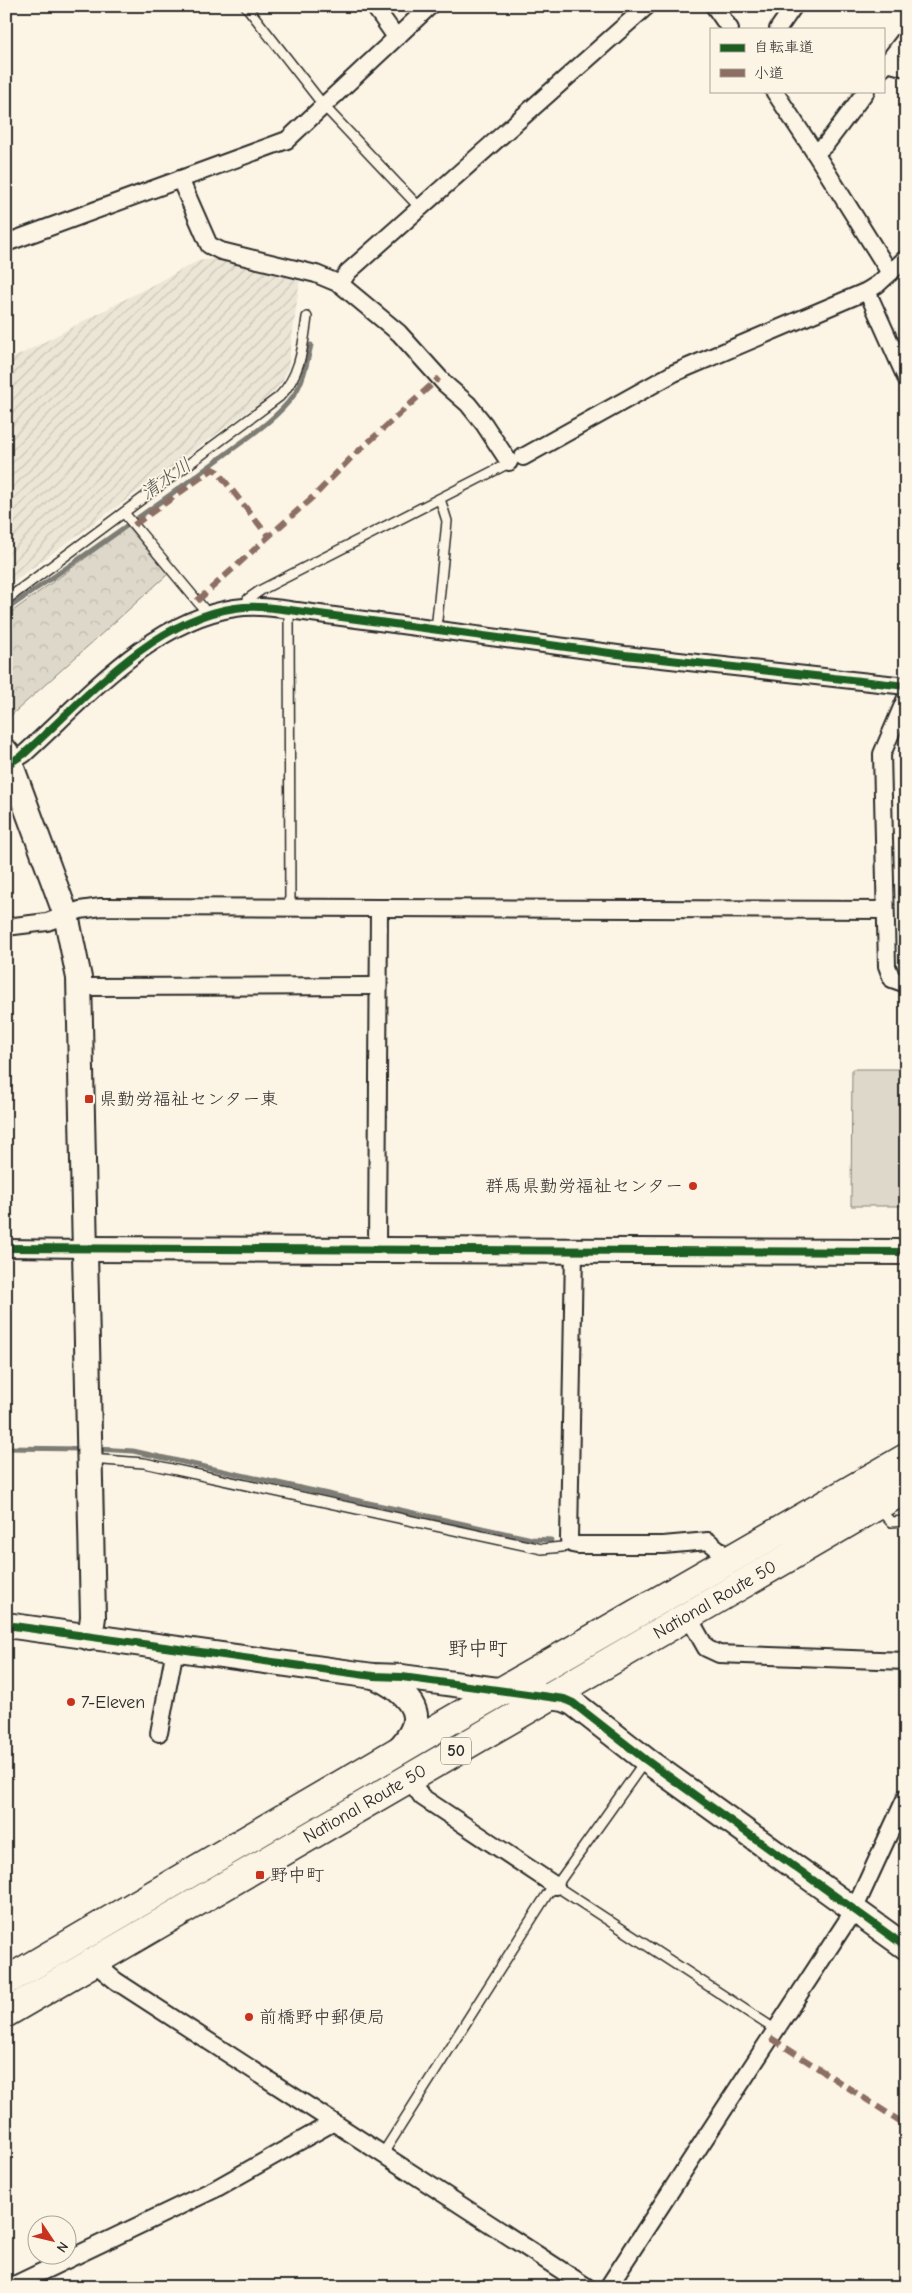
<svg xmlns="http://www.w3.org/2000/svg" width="912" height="2293" viewBox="0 0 912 2293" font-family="'Comic Neue','Klee One',sans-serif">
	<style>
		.industrial { fill: url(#industrial-furrows) }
		.park { fill: url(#park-crowns); stroke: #84827a }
		.pitch { fill: #ded8ca; stroke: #84827a }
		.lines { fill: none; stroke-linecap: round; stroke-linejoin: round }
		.stream { stroke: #7d7b74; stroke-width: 5 }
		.lane-casing { stroke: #2b2b2b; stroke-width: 12 }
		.street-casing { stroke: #2b2b2b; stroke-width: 20 }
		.secondary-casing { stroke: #2b2b2b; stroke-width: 28 }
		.highway-casing { stroke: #2b2b2b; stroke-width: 31 }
		.lane { stroke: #fcf5e5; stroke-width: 9 }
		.street { stroke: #fcf5e5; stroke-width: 16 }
		.secondary { stroke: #fcf5e5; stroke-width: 24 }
		.highway { stroke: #fcf5e5; stroke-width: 28 }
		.quiet { stroke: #8d6e63; stroke-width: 6; stroke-dasharray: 12 6; stroke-linecap: butt }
		.cycleway-casing { stroke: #fcf5e5; stroke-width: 11 }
		.cycleway { stroke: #1b5e20; stroke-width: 8 }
		.poi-dot { fill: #c8321e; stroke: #fcf5e5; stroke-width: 2 }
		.labels { text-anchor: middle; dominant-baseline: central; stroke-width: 4; stroke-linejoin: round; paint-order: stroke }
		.shield { fill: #fcf5e5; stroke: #6a6863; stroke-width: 1 }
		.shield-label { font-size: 16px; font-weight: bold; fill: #2b2b2b }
		.poi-label { font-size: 18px; fill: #2b2b2b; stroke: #fcf5e5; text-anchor: start }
		.street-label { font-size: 18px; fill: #2b2b2b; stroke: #fcf5e5 }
		.water-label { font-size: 19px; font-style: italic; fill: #545350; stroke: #fcf5e5 }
		.quarter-label { font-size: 20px; fill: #2b2b2b; stroke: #fcf5e5 }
	</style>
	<defs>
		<pattern id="industrial-furrows" width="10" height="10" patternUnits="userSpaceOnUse" patternTransform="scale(1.25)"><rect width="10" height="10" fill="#ece6d7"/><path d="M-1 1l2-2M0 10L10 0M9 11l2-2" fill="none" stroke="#cbc5b9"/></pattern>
		<pattern id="park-crowns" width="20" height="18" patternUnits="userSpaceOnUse" patternTransform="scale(1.25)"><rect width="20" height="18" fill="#ded8ca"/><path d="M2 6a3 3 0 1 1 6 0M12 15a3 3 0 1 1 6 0" fill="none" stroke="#bfbaae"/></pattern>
	</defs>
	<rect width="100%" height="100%" fill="#fcf5e5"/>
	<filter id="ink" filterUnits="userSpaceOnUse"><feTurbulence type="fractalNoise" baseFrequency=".02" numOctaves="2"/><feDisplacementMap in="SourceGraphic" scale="10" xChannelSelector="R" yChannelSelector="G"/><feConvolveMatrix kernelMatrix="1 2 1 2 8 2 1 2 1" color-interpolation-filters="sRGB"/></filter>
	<g filter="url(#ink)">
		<path class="industrial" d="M222,257L300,278L288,368L282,382L269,396L6,587V362L198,261Z"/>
		<path class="park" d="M128,527L168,574L7,719L6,616Z"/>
		<path class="pitch" d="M852,1069H906V1206H851Z"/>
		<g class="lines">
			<g class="stream">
				<path d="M6,610C77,560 150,511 219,459C245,439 275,421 294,395C304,380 307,362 311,345"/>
				<path d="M6,1448L83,1449"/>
				<path d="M97,1449L133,1451L532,1539L551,1540"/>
			</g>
			<defs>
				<g id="lane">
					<path d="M246,6L324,106L420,208"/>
					<path d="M124,513L203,608L206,616"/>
					<path d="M6,600L279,397C301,375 303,346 307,317"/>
					<path d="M248,607V599L261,590L513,461"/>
					<path d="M289,610L290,907"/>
					<path d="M436,630L447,521L440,499"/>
					<path d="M90,1459L144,1463L542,1549L562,1547L571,1541"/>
					<path d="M878,1508L891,1522L906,1521"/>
					<path d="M556,1886L776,2030"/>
					<path d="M382,2155L548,1893L556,1886L645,1761"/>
				</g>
				<g id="street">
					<path d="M374,6L396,37"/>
					<path d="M714,6L730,29"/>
					<path d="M778,29L794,6"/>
					<path d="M887,63L906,68"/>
					<path d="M883,68L906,38"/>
					<path d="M774,91L815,153L890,273"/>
					<path d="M815,153L826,144L866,91"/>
					<path d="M180,179L209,245L221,251L316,274L340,284L399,333L445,384L468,404L484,424L509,462"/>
					<path d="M6,243L287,140L430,6"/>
					<path d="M340,284L348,272L647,6"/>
					<path d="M867,291L906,378"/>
					<path d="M523,457L674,373L867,291L878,284L906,258"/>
					<path d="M906,698L882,754L887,966L892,979L906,984"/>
					<path d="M10,763L24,754C84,700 152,620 235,608C256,605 276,608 297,611L625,655L906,686"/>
					<path d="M6,927L47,922L80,910L101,907L885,910"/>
					<path d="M80,987L378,986"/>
					<path d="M6,1248L86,1249"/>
					<path d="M377,1250L379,908"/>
					<path d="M574,1251L569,1539L572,1544L577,1545H663L708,1541L718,1549L723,1563"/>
					<path d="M688,1616L706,1648L719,1654L906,1661"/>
					<path d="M159,1733L175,1649"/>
					<path d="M409,1779L422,1797L556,1886"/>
					<path d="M88,1958L116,1981L587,2287"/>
					<path d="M10,2287L215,2189L332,2123"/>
					<path d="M608,2287L854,1910L906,1797"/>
				</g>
				<g id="secondary">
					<path d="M6,752L66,915L79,978L93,1617L90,1638"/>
					<path d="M86,1249L906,1252"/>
					<path d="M6,1625L373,1676L402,1677L564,1699L573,1703L646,1760L906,1947"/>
					<path d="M376,1677C394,1685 421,1703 414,1726C411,1736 403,1745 396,1752"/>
				</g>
				<g id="highway">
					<path d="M6,1981L434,1730L906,1458"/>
					<path d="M6,2013L906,1489"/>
				</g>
			</defs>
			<use href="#lane" class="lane-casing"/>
			<use href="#street" class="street-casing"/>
			<use href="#secondary" class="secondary-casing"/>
			<use href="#highway" class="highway-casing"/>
			<use href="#lane" class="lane"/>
			<use href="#street" class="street"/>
			<use href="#secondary" class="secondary"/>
			<use href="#highway" class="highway"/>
			<g class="quiet">
				<path d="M134,525L213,469L217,471L268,536"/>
				<path d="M197,601L316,494L352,457L439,378"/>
				<path d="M771,2038L906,2125"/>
			</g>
			<defs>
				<g id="cycleway">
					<path d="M10,763L24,754C84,700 152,620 235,608C256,605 276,608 297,611L625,655L906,686"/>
					<path d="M6,1248L906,1252"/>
					<path d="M6,1625L373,1676L402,1677L564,1699L573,1703L646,1760L906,1947"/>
				</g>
			</defs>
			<use href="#cycleway" class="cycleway-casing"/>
			<use href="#cycleway" class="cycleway"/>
		</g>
	</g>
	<g class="poi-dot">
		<rect x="84" y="1094" width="10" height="10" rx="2.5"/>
		<circle cx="693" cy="1186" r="5"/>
		<circle cx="71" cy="1702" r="5"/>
		<rect x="255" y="1870" width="10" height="10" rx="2.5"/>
		<circle cx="249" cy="2017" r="5"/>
	</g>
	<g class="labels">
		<rect class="shield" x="441" y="1737.5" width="30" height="27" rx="4"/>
		<g class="shield-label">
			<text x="456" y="1751">50</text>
		</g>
		<g class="poi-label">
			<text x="99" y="1099">県勤労福祉センター東</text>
			<text x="683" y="1186" text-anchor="end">群馬県勤労福祉センター</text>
			<text x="81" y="1702">7-Eleven</text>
			<text x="270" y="1875">野中町</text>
			<text x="259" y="2017">前橋野中郵便局</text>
		</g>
		<g class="street-label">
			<text transform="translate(715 1600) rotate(-30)">National Route 50</text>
			<text transform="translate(365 1804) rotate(-30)">National Route 50</text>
		</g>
		<g class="water-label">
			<text transform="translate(166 479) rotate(-35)">清水川</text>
		</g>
		<g class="quarter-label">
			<text x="478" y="1648">野中町</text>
		</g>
	</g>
	<rect width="912" height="2293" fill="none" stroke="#fcf5e5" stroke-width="25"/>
	<rect x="12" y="12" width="887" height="2268" fill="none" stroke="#2b2b2b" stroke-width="2" filter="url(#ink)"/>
	<rect x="710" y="28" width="175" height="65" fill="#fcf5e5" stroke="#a8a49b"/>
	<rect x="720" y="44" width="25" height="8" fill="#1b5e20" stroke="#a8a49b"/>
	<text x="754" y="52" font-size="15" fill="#2b2b2b">自転車道</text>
	<rect x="720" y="69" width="25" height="8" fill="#8d6e63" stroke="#a8a49b"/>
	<text x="754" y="78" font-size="15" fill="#2b2b2b">小道</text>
	<g transform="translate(52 2240) rotate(125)"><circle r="24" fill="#fcf5e5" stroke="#a8a49b"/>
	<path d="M0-4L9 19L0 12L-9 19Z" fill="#c8321e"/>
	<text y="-8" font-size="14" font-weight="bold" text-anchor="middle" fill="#2b2b2b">N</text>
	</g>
</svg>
